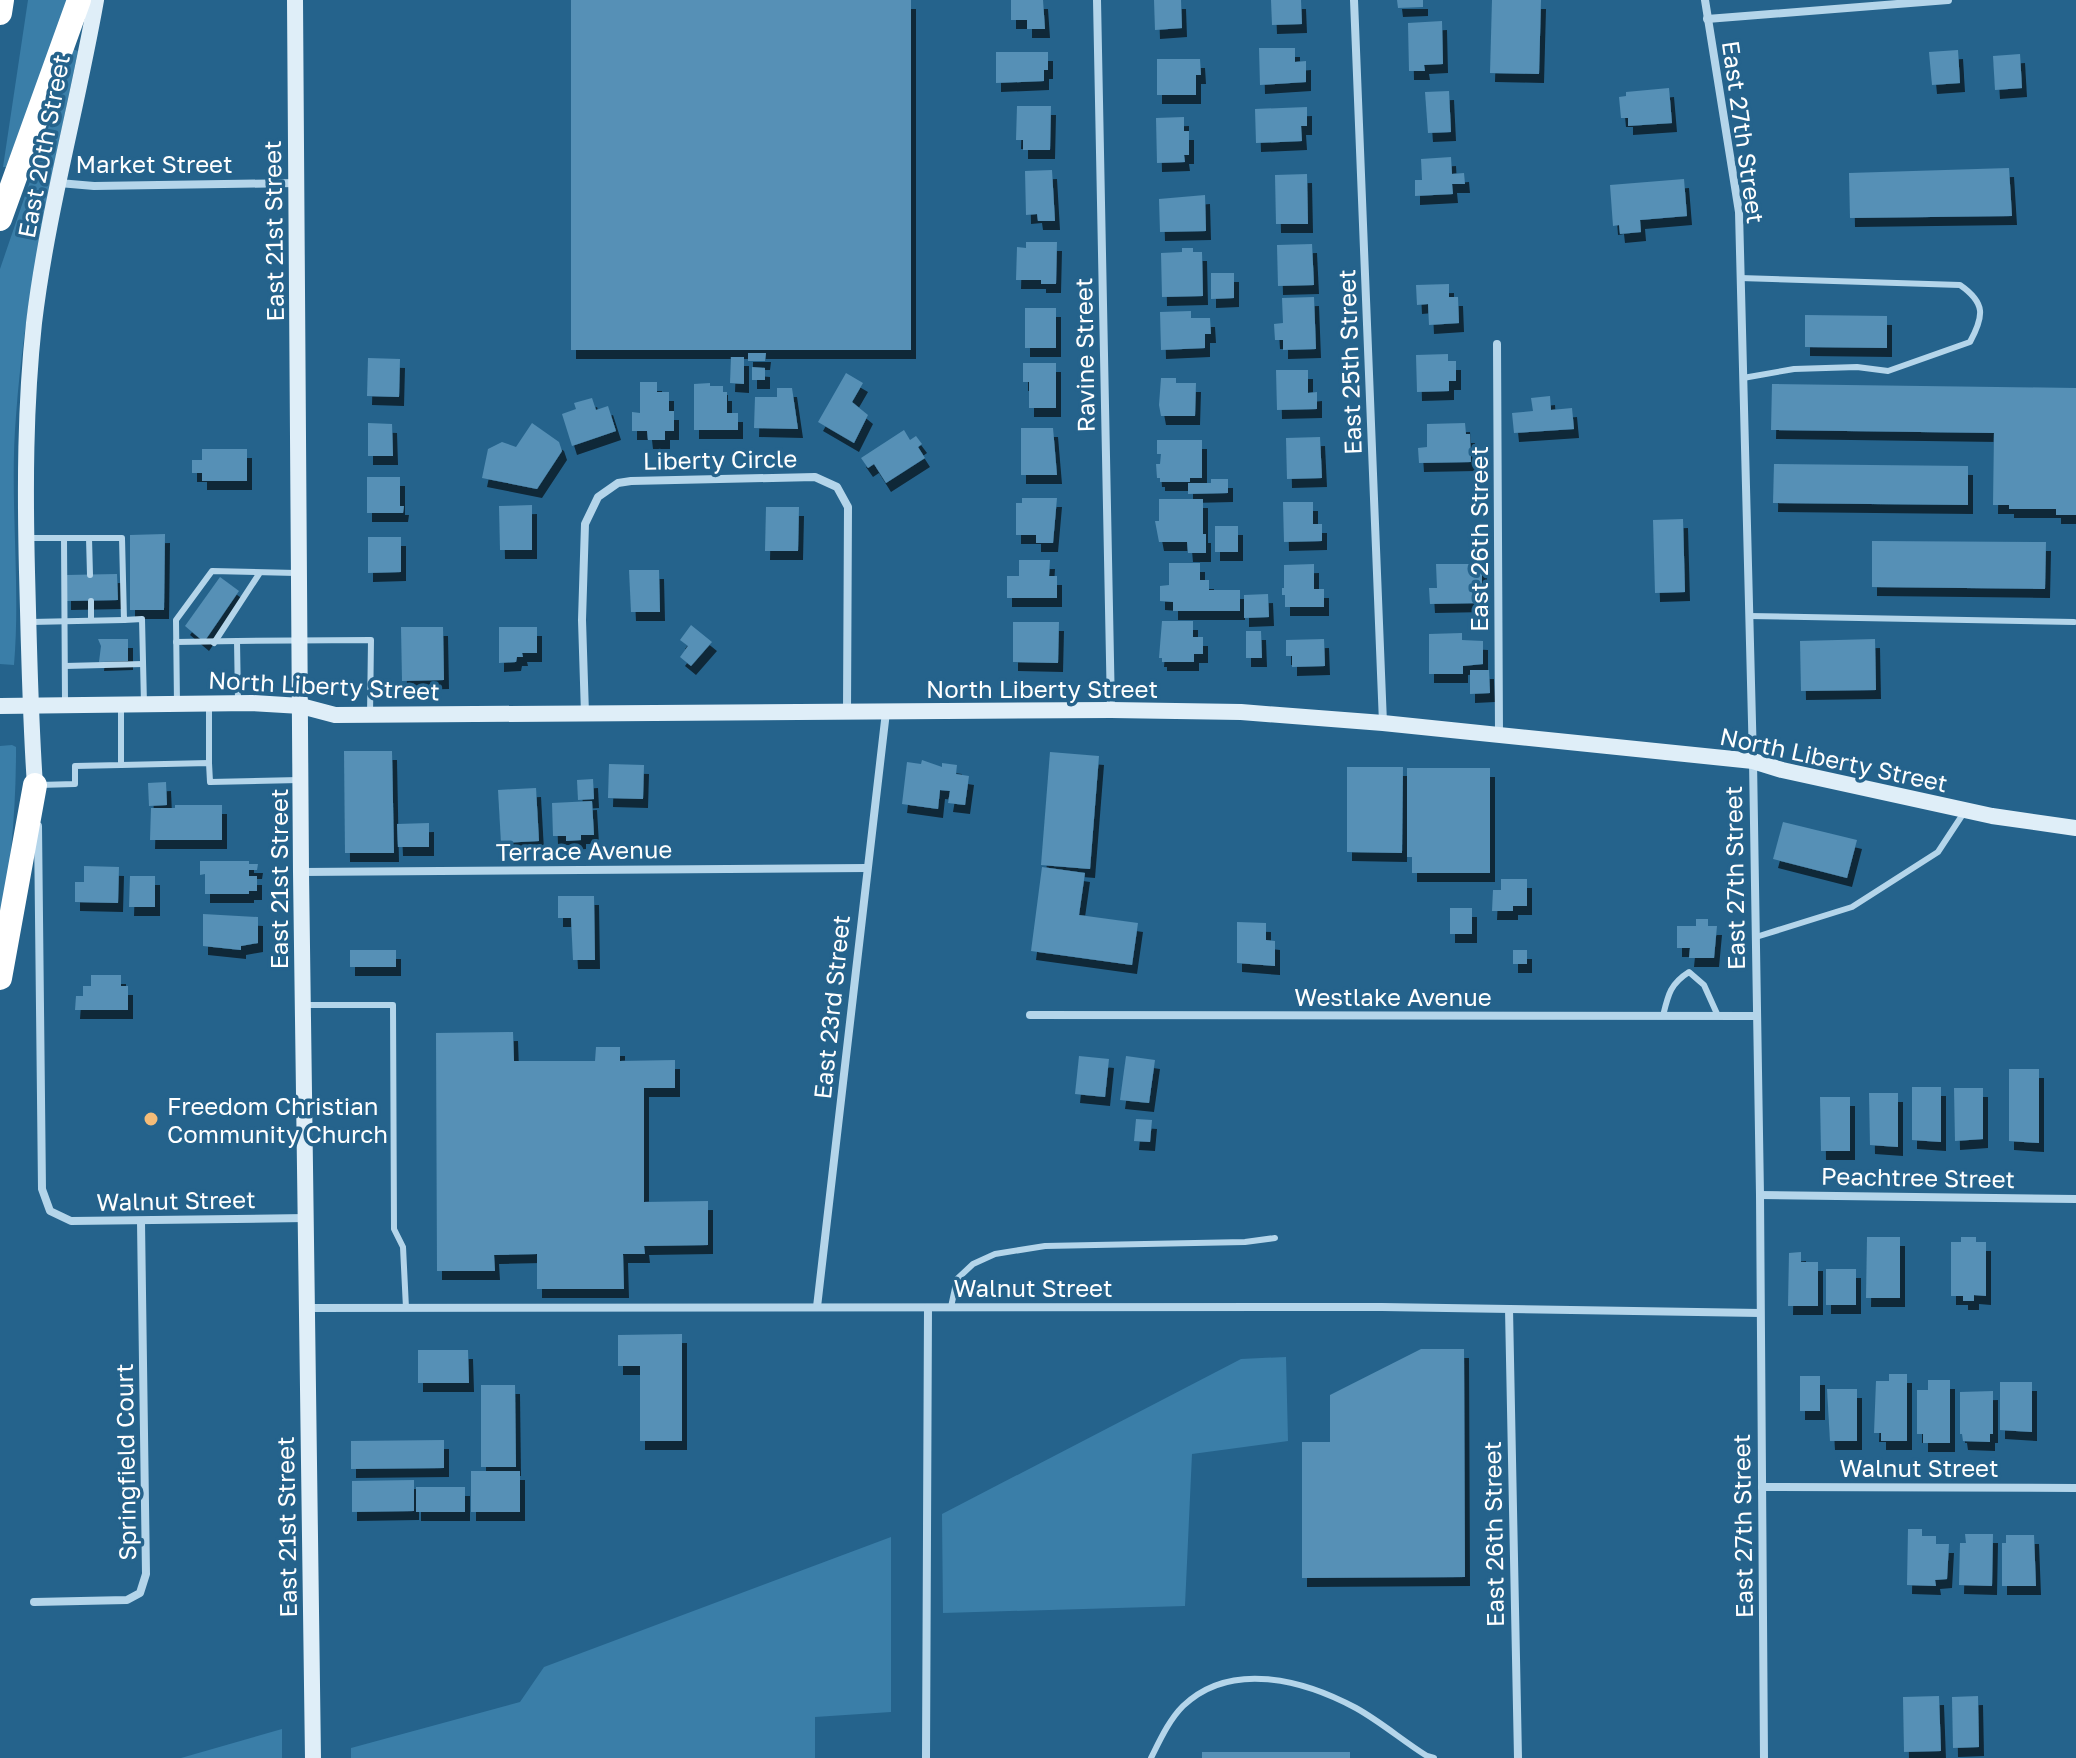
<svg xmlns="http://www.w3.org/2000/svg" width="2076" height="1758" viewBox="0 0 2076 1758" font-family="'Golos Text',sans-serif">
	<style>
		.green { fill: #3a7ea8 }
		.building { fill: #5690b6; filter: url(#shadow) }
		.lines { fill: none; stroke-linecap: round; stroke-linejoin: round }
		.lane { stroke: #b4d5ea; stroke-width: 6 }
		.street { stroke: #b4d5ea; stroke-width: 8 }
		.secondary { stroke: #dfeef8; stroke-width: 16 }
		.highway { stroke: #fff; stroke-width: 24 }
		.poi-dot { fill: #f4bc78; stroke: #25638c; stroke-width: 3 }
		.labels { text-anchor: middle; dominant-baseline: central; stroke-width: 7; stroke-linejoin: round; paint-order: stroke }
		.street-label { font-size: 24px; fill: #fff; stroke: #25638c }
		.poi-label { font-size: 24px; fill: #fff; stroke: #25638c; text-anchor: start }
	</style>
	<defs>
		<filter id="shadow"><feDropShadow dx="5" dy="9" stdDeviation="0" flood-color="#0009"/></filter>
	</defs>
	<rect width="100%" height="100%" fill="#25638c"/>
	<g class="green">
		<path d="M28,0H69L6,167H3Z"/>
		<path d="M70,48L78,51C53,172 25,292 16,416C9,498 21,584 14,665L0,664V269L56,105L57,85Z"/>
		<path d="M12,745L16,747V750C16,813 10,872 0,934V746Z"/>
		<path d="M1286,1357L1288,1441L1192,1454L1185,1606L943,1613L942,1514L1241,1359Z"/>
		<path d="M891,1537V1712L815,1717V1758H351V1748L520,1702L544,1667Z"/>
		<path d="M282,1729V1758H181Z"/>
	</g>
	<g class="building">
		<rect x="571" y="0" width="340" height="350"/>
		<path d="M1011,0H1043L1045,29H1027V20H1011Z"/>
		<path d="M1154,0H1181L1182,28L1155,30Z"/>
		<path d="M1271,0H1301L1302,24L1272,25Z"/>
		<path d="M1397,0H1423V7L1398,8Z"/>
		<path d="M1492,0H1541L1539,74L1490,73Z"/>
		<path d="M1442,21L1443,64L1424,65L1425,71H1409L1408,23Z"/>
		<path d="M1259,48H1295V62L1306,61V82L1260,85Z"/>
		<path d="M1958,50L1960,83L1932,85L1929,52Z"/>
		<path d="M996,52H1048V70H1044V81L996,83Z"/>
		<path d="M2020,54L2022,88L1995,90L1993,56Z"/>
		<path d="M1157,59H1200L1201,75H1196V95H1157Z"/>
		<path d="M1669,88L1672,123L1628,126V118H1621L1619,97L1626,96V92Z"/>
		<path d="M1449,91L1451,132L1428,133L1425,92Z"/>
		<path d="M1017,106H1051L1050,150H1023V140H1016Z"/>
		<path d="M1307,107V126H1301L1302,141L1256,143L1255,109Z"/>
		<path d="M1184,117V131H1189V155H1184L1185,162L1157,163L1156,118Z"/>
		<path d="M1451,157L1452,174L1464,173L1465,184H1452L1453,194L1415,196V180H1422L1421,159Z"/>
		<path d="M2009,168L2012,216L1850,218L1849,173Z"/>
		<path d="M1052,170L1055,221H1038L1037,214L1026,215L1025,171Z"/>
		<path d="M1307,174L1308,224H1276L1275,175Z"/>
		<path d="M1684,179L1687,216L1640,220L1641,232L1620,234L1619,225L1613,226L1610,185Z"/>
		<path d="M1205,195L1206,231L1160,232L1159,199Z"/>
		<path d="M1026,242H1057L1056,284H1041V280H1016L1017,247L1026,248Z"/>
		<path d="M1312,244L1314,285L1278,286L1277,245Z"/>
		<path d="M1182,248H1193V252H1202L1203,296L1162,297L1161,253L1182,252Z"/>
		<path d="M1211,273H1234V298L1211,299Z"/>
		<path d="M1449,284V297H1458L1459,323L1429,325L1428,304L1417,305L1416,285Z"/>
		<path d="M1314,297L1316,349L1283,350V340H1275L1274,324L1283,323L1282,298Z"/>
		<rect x="1025" y="308" width="31" height="40"/>
		<path d="M1191,311V318H1210L1211,334H1205V348L1161,350L1160,312Z"/>
		<path d="M1805,315L1887,316V348L1805,347Z"/>
		<path d="M748,353H766L765,361H748Z"/>
		<path d="M1448,354V361H1456V381H1449V391L1417,392L1416,355Z"/>
		<path d="M731,357H744V384L730,383Z"/>
		<path d="M368,358L400,359L399,397L367,396Z"/>
		<path d="M1023,363H1056V408H1029V382H1023Z"/>
		<path d="M752,367L765,368V380H752Z"/>
		<path d="M1276,370H1308V393L1317,392V409L1277,410Z"/>
		<path d="M846,373L863,383L852,402L868,415L854,443L818,422Z"/>
		<path d="M1161,378H1176V383H1196L1195,416H1161L1159,405Z"/>
		<path d="M640,382H657V392H669V411H674V431H665V440H648L647,431H632V412L640,413Z"/>
		<path d="M710,383V386H723V392H727V413H738V430H694V384Z"/>
		<path d="M1772,384L2076,388V515H2056V509H2009V505H1993L1994,433L1771,430Z"/>
		<path d="M777,388H792L798,429L754,428L755,397H777Z"/>
		<path d="M1550,396L1551,410L1572,408L1574,429L1514,433L1512,413L1533,411L1531,398Z"/>
		<path d="M592,398L596,410L608,406L616,431L572,446L562,414L576,409L574,403Z"/>
		<path d="M368,423L392,424L393,456H368Z"/>
		<path d="M532,423L559,442L562,451L537,489L482,478L488,449L502,442L516,447Z"/>
		<path d="M1465,423L1466,434H1470L1471,462L1419,463L1418,448L1427,447V424Z"/>
		<path d="M1021,428H1053L1057,475H1021Z"/>
		<path d="M904,430L910,440L916,436L922,444L918,447L925,458L886,483L874,464L868,468L861,458Z"/>
		<path d="M1320,437L1322,478L1287,479L1286,438Z"/>
		<path d="M1157,440H1202V478H1190V482H1160V478H1157L1156,464H1160L1161,454H1157Z"/>
		<path d="M202,449H247V481H202V473H192V460H202Z"/>
		<path d="M1774,464L1968,466V505L1773,503Z"/>
		<path d="M367,477H400V506H404L403,513H367Z"/>
		<path d="M1211,479H1228V493L1188,494V483H1211Z"/>
		<path d="M1022,498H1057L1053,543H1036V535H1016V503H1022Z"/>
		<path d="M1159,499H1203V534H1206V553H1188L1187,542H1159L1155,521H1159Z"/>
		<path d="M1283,502H1313V524H1322V541L1284,542Z"/>
		<path d="M532,505V550H500L499,506Z"/>
		<path d="M766,507H799L798,551H765Z"/>
		<path d="M1683,519L1685,592L1655,593L1653,520Z"/>
		<rect x="1215" y="526" width="23" height="26"/>
		<path d="M165,534L164,610H130V535Z"/>
		<path d="M368,537H401V572L368,573Z"/>
		<path d="M1872,541L2046,542L2045,589L1872,587Z"/>
		<path d="M1019,560H1050L1049,576H1057V598H1007V576H1019Z"/>
		<path d="M1169,563H1200V580H1209V590H1240V611H1173V602L1160,601V586L1169,585Z"/>
		<path d="M1314,564V589H1324V607H1285V595H1282V588H1284V565Z"/>
		<path d="M1436,564H1482V603L1430,604L1429,588H1437Z"/>
		<path d="M629,570H659L660,612H631Z"/>
		<path d="M117,574L118,600L66,601V575Z"/>
		<path d="M220,577L239,591L204,642L185,626Z"/>
		<path d="M1268,594L1269,617L1244,618V595Z"/>
		<path d="M1162,621H1193V637H1203V654H1194V662H1162V658H1159Z"/>
		<path d="M1013,622H1059L1058,663L1013,662Z"/>
		<path d="M691,625L712,642L691,666L680,657L688,646L680,640Z"/>
		<path d="M401,627H443L444,680L402,681Z"/>
		<path d="M499,627H537V653H522L523,657H517L516,662L499,663Z"/>
		<path d="M1246,631H1261L1262,658H1246Z"/>
		<path d="M1462,633V640L1483,641V664L1463,666V674H1429V634Z"/>
		<path d="M98,639H128V661L99,662L101,646Z"/>
		<path d="M1324,639L1325,666L1292,667V656H1286V640Z"/>
		<path d="M1875,639L1876,690L1801,691L1800,641Z"/>
		<path d="M1470,670H1489L1490,693L1470,694Z"/>
		<path d="M344,751H392L394,853H345Z"/>
		<path d="M1050,752L1099,756L1090,869L1041,865Z"/>
		<path d="M922,760L942,767V763L957,765L956,774L969,776L965,805L948,803L950,791L940,790L938,809L902,804L907,762L921,764Z"/>
		<path d="M609,764L644,765L643,799L608,798Z"/>
		<path d="M1347,767H1403L1402,853L1347,852Z"/>
		<path d="M1407,768H1490V873H1412V857H1407Z"/>
		<path d="M593,779L594,799L578,800L577,780Z"/>
		<path d="M166,782L167,805L149,806L148,783Z"/>
		<path d="M536,788L539,841L501,843L498,790Z"/>
		<path d="M592,801L594,835H581V840L566,841V836H553L552,803Z"/>
		<path d="M175,805H222V840H150L151,808H175Z"/>
		<path d="M1783,822L1857,840L1847,878L1773,859Z"/>
		<path d="M429,823V847H398L397,824Z"/>
		<path d="M200,861H249V864H258L257,870H249V876H257V891H249V894H205V874L200,875Z"/>
		<path d="M84,866L119,867L118,903L75,902V882H84Z"/>
		<path d="M1042,867L1085,873L1079,915L1138,923L1132,965L1031,951Z"/>
		<path d="M130,876H155V907H129Z"/>
		<path d="M1501,879H1527V906H1513V911H1492L1493,890H1501Z"/>
		<path d="M558,896H594L595,960H573L571,918H558Z"/>
		<rect x="1450" y="908" width="22" height="26"/>
		<path d="M203,914L258,917V943L241,946V950L203,946Z"/>
		<path d="M1696,919H1708V926H1717L1714,958H1689L1690,948H1677V926H1696Z"/>
		<path d="M1237,922L1266,923V940L1275,941V966L1237,963Z"/>
		<rect x="350" y="950" width="46" height="17"/>
		<rect x="1513" y="950" width="14" height="14"/>
		<path d="M91,975H121V986H128V1010H75L76,996H83V986H91Z"/>
		<path d="M513,1032L514,1061H595L596,1047H620V1061L675,1060V1088H644V1202L708,1201V1245L644,1246L645,1254H623L624,1289H537V1254L494,1255L495,1271H437L436,1033Z"/>
		<path d="M1079,1056L1109,1059L1105,1097L1075,1094Z"/>
		<path d="M1126,1056L1155,1060L1149,1103L1120,1100Z"/>
		<path d="M2009,1069H2039V1143L2009,1141Z"/>
		<path d="M1912,1087H1941V1142L1912,1140Z"/>
		<path d="M1954,1088H1983V1139L1955,1141Z"/>
		<path d="M1869,1093H1898V1147L1870,1145Z"/>
		<path d="M1820,1097H1850V1151H1821Z"/>
		<path d="M1136,1119L1152,1120L1150,1142L1134,1141Z"/>
		<path d="M1867,1237H1900V1298H1866Z"/>
		<path d="M1961,1237H1976V1242H1986V1296L1974,1295V1301H1963V1296H1951V1242H1961Z"/>
		<path d="M1801,1252V1262H1818V1306H1788L1789,1253Z"/>
		<rect x="1826" y="1269" width="30" height="36"/>
		<path d="M682,1334V1441H640V1366H618V1335Z"/>
		<path d="M1421,1349H1464L1465,1577L1302,1578V1442H1330V1395Z"/>
		<path d="M418,1350H468L469,1383H418Z"/>
		<path d="M1889,1374H1907V1441H1881V1433H1874L1876,1381H1889Z"/>
		<rect x="1800" y="1376" width="20" height="35"/>
		<path d="M1928,1380H1950V1443H1923V1434H1917V1390H1928Z"/>
		<path d="M2000,1382H2032V1432L2000,1430Z"/>
		<path d="M481,1385H515L516,1467H481Z"/>
		<path d="M1827,1389H1857V1441H1830Z"/>
		<path d="M1993,1391V1434H1990V1442L1963,1441L1962,1434H1960V1392Z"/>
		<path d="M444,1440V1468L351,1469V1441Z"/>
		<rect x="471" y="1471" width="49" height="41"/>
		<path d="M414,1480V1511L352,1512V1481Z"/>
		<rect x="416" y="1487" width="49" height="25"/>
		<path d="M1908,1529H1922V1536H1936V1544H1949L1947,1579L1935,1580L1936,1586L1907,1585Z"/>
		<path d="M1965,1534H1993L1992,1586L1959,1585L1960,1543H1966Z"/>
		<path d="M2006,1535H2034L2036,1586H2002V1543H2006Z"/>
		<path d="M1939,1696L1941,1751L1904,1752L1903,1697Z"/>
		<path d="M1978,1696L1979,1747L1953,1748L1952,1697Z"/>
		<rect x="1202" y="1752" width="148" height="6"/>
	</g>
	<g class="lines">
		<g class="lane">
			<path d="M1740,278L1960,285C1986,303 1984,316 1970,342L1888,371L1857,367L1794,369L1743,378"/>
			<path d="M27,538H122L124,620L142,619L144,704"/>
			<path d="M64,538L65,702"/>
			<path d="M89,538L90,575"/>
			<path d="M91,601V620"/>
			<path d="M1749,616L2074,622"/>
			<path d="M31,622L124,620"/>
			<path d="M176,642L237,641"/>
			<path d="M214,643L259,574"/>
			<path d="M65,666L143,664"/>
			<path d="M238,701L237,641L371,640L370,715"/>
			<path d="M177,704L176,620L212,571L296,573"/>
			<path d="M209,706V763"/>
			<path d="M121,765L209,763L210,782L299,780"/>
			<path d="M39,785L75,784V766L121,765V705"/>
			<path d="M1756,937L1852,907L1938,852L1963,814"/>
			<path d="M303,1005H393L394,1229L403,1247L406,1308"/>
			<path d="M1663,1016C1668,995 1670,984 1689,972L1704,985L1718,1016"/>
			<path d="M951,1307L957,1279L973,1264L995,1254L1045,1246L1245,1242L1275,1238"/>
			<path d="M1151,1758C1160,1740 1169,1720 1183,1706C1231,1660 1304,1680 1356,1708C1381,1722 1403,1741 1427,1756L1434,1758"/>
		</g>
		<g class="street">
			<path d="M1097,0L1111,710"/>
			<path d="M1354,0L1383,723"/>
			<path d="M1705,0L1739,212L1753,761L1760,1195L1764,1758"/>
			<path d="M1707,19L1948,0"/>
			<path d="M59,183L94,186L297,183"/>
			<path d="M1497,344L1499,734"/>
			<path d="M585,714L582,620L585,524L598,497L618,483L631,481L815,477L837,487L848,507L847,712"/>
			<path d="M38,826L42,1189L50,1211L71,1221L306,1218"/>
			<path d="M301,872L867,868"/>
			<path d="M1030,1015L1756,1016"/>
			<path d="M1760,1195L2076,1199"/>
			<path d="M817,1307L886,712"/>
			<path d="M308,1308L1382,1307L1760,1313"/>
			<path d="M1509,1309L1518,1758"/>
			<path d="M1762,1487L2076,1488"/>
			<path d="M34,1602L127,1600L140,1593L146,1574L141,1222"/>
			<path d="M926,1758L928,1308"/>
		</g>
		<g class="secondary">
			<path d="M295,0L301,872L313,1758"/>
			<path d="M0,706L252,703L301,706L335,715L1111,710L1241,712L1383,723L1753,761L1782,770L1992,816L2076,828"/>
			<path d="M35,785C30,714 29,644 27,572C25,489 25,406 34,323C47,214 77,108 96,0"/>
		</g>
		<g class="highway">
			<path d="M0,13L2,0"/>
			<path d="M0,219L79,0"/>
			<path d="M0,978L35,785"/>
		</g>
	</g>
	<circle class="poi-dot" cx="151" cy="1119" r="8"/>
	<g class="labels">
		<g class="street-label">
			<text transform="translate(1744 132) rotate(82)">East 27th Street</text>
			<text transform="translate(43 146) rotate(-79)">East 20th Street</text>
			<text x="154" y="163">Market Street</text>
			<text transform="translate(273 231) rotate(-91)">East 21st Street</text>
			<text transform="translate(1084 355) rotate(-91)">Ravine Street</text>
			<text transform="translate(1349 362) rotate(-92)">East 25th Street</text>
			<text transform="translate(720 459) rotate(-1)">Liberty Circle</text>
			<text transform="translate(1478 539) rotate(-90)">East 26th Street</text>
			<text transform="translate(324 685) rotate(3)">North Liberty Street</text>
			<text x="1042" y="688">North Liberty Street</text>
			<text transform="translate(1834 759) rotate(12)">North Liberty Street</text>
			<text transform="translate(584 850) rotate(-1)">Terrace Avenue</text>
			<text transform="translate(1734 878) rotate(-91)">East 27th Street</text>
			<text transform="translate(278 879) rotate(-90)">East 21st Street</text>
			<text x="1393" y="996">Westlake Avenue</text>
			<text transform="translate(831 1007) rotate(-84)">East 23rd Street</text>
			<text transform="translate(1918 1177) rotate(1)">Peachtree Street</text>
			<text transform="translate(176 1200) rotate(-1)">Walnut Street</text>
			<text x="1033" y="1287">Walnut Street</text>
			<text transform="translate(125 1462) rotate(-91)">Springfield Court</text>
			<text x="1919" y="1467">Walnut Street</text>
			<text transform="translate(1742 1526) rotate(-91)">East 27th Street</text>
			<text transform="translate(286 1527) rotate(-91)">East 21st Street</text>
			<text transform="translate(1493 1534) rotate(-91)">East 26th Street</text>
		</g>
		<g class="poi-label">
			<text x="167" y="1105">Freedom Christian<tspan x="167" dy="28">Community Church</tspan></text>
		</g>
	</g>
</svg>
